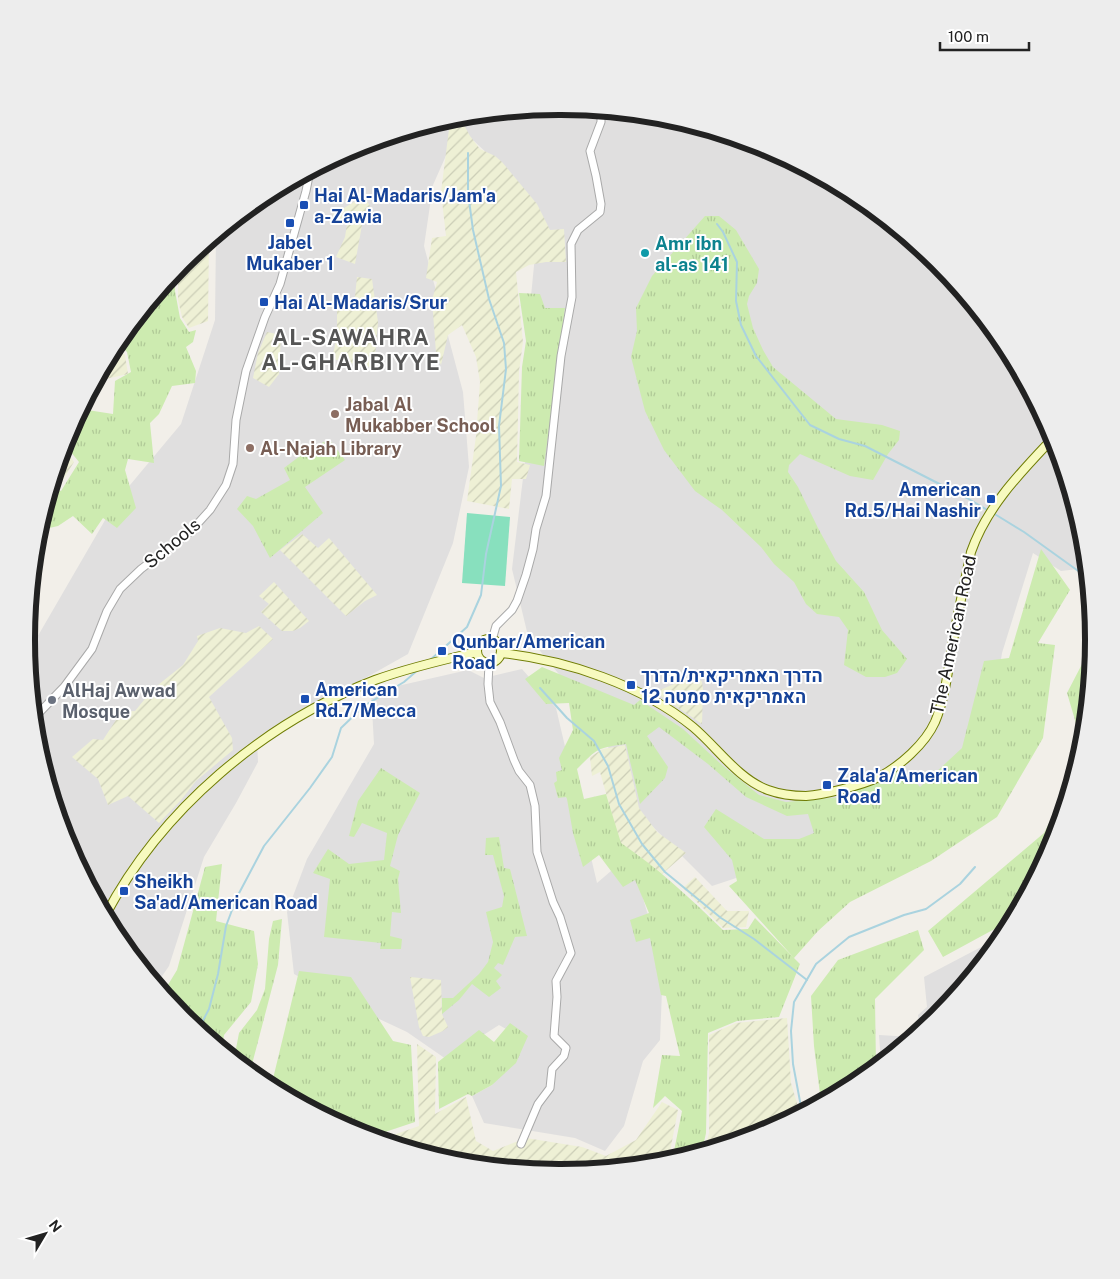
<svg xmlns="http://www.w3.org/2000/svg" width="1120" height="1279" viewBox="0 0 1120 1279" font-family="'Public Sans',Heebo,sans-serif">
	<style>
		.residential { fill: #e0dfdf }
		.farmland { fill: url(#farmland-furrows) }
		.grass { fill: url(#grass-tufts); fill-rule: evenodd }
		.pitch { fill: #88e0be }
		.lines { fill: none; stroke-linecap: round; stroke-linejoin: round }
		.stream { stroke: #aad3df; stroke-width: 2 }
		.tertiary-casing { stroke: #a9a9a9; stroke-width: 9 }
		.secondary-casing { stroke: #707d05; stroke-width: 10 }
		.tertiary { stroke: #fff; stroke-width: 7 }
		.secondary { stroke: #f7fabf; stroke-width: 8 }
		.transit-dot { fill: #1a4fb4; stroke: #fff; stroke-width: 2 }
		.culture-dot { fill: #0f9aa8; stroke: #fff; stroke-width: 2 }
		.education-dot { fill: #8d6e63; stroke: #fff; stroke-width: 2 }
		.worship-dot { fill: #6b7280; stroke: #fff; stroke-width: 2 }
		.labels { text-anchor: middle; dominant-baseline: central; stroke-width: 4; stroke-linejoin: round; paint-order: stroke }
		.transit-label { font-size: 18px; font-weight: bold; fill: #164399; stroke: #fff; text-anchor: start }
		.culture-label { font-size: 18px; font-weight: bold; fill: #0d838f; stroke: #fff; text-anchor: start }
		.education-label { font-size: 18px; font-weight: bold; fill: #785e54; stroke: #fff; text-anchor: start }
		.street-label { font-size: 18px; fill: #222; stroke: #fff }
		.worship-label { font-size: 18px; font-weight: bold; fill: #5b616d; stroke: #fff; text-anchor: start }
		.district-label { font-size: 22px; font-weight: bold; letter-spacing: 1px; fill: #555; stroke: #fff }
		.rim { fill: none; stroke: #222; stroke-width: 6 }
	</style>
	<defs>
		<pattern id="farmland-furrows" width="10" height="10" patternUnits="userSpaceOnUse" patternTransform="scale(1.25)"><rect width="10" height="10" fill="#eef0d5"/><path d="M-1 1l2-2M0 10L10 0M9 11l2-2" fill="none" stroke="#ccceb7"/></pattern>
		<pattern id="grass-tufts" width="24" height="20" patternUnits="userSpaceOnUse" patternTransform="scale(1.25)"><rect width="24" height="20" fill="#cdebb0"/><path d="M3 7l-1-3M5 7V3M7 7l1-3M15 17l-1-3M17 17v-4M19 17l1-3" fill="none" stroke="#b0c997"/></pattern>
	</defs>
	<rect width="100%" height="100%" fill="#f2efe9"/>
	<g class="residential">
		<path d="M560,106L664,116L765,146L857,196L938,262L1004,343L1053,436L1084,536L1087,568L1061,571L1033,553L1002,653L983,775L832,846L712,886L637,811L596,720L528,636L512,569L527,445L526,347L539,215L509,174L474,141L448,151L433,185L424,246L463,392L469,467L453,543L408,654L257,739L258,762L236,803L204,857L169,966L156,985L116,936L67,843L36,743L28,653L115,503L181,424L215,320L216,235L264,196L356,146L456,116Z"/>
		<path d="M522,669L556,708L597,883L611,871L637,878L663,966L660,1040L643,1061L624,1126L605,1151L575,1138L484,1123L472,1096L492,1085L525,1040L499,1025L446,1059L407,1032L360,1010L294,974L287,912L307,859L374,744L371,692L468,670L484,678Z"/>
		<path d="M1004,935L937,1017L920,1031L918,1015L927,1007L924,977Z"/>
		<path d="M879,1035L913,1037L881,1063Z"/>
	</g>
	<g class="farmland">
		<path d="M464,125L470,136L480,149L495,156L502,162L537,204L550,230L564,229L566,262H546L529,265L516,272L523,342L519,371L517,462L530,465L526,479H512L509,509L467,501L476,436L480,382L476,357L462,325L448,335L441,365L436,353L432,300L437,282L426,278L432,238L446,236L441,192L449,129L457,128Z"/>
		<path d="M364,196L370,206L362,225L355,264L336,257L345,237L347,224L331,221L335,208H344Z"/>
		<path d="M209,240L208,321L189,328L182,317L178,300V267Z"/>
		<path d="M357,277L372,279L378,322L374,368L332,359L337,336V303L354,306Z"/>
		<path d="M267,332L281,335L279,374L269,387L253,378L258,353Z"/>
		<path d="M115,345L125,355L128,374L101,380L97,379Z"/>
		<path d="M72,426L74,427L67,452L74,462L59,486L52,485L67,435Z"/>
		<path d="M302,534L318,548L329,538L377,595L365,601L346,616L280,550Z"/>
		<path d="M274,582L309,621L300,628L293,631H282L261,612L269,604L259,596Z"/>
		<path d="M259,626L273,639L209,697L232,738L233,750L196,781L181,800L159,823L128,796L108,805L98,779L72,757L93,739L103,740L121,712L135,711L153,689L183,665L198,641L197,636L220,628L246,633Z"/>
		<path d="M698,678L702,682L703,689L702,724L655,692L686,679Z"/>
		<path d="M625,745L639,808L657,832L686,853L661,875L638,855L620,843L600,772L592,776L590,757L603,749Z"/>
		<path d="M695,877L727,911H749L746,927L723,928L683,888Z"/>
		<path d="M410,977L441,980L442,1014L448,1027L443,1031L429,1037L423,1036L419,1027Z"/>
		<path d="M787,1018L791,1083L800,1113L764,1133L704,1151L709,1133V1035L736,1023Z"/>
		<path d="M417,1044L436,1057L435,1114L466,1097L476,1141L493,1151L526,1138L582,1147L606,1156L636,1140L662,1102L678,1110L668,1162L560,1173L456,1163L379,1140L419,1126Z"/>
	</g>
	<g class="grass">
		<path d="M705,216H719L736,230L759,269L757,283L749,296L747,304L753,328L763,350L773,367L836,419L882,425L900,431L899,440L888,454L873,480L850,476L800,454L789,465L788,472L798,487L818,528L836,561L864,592L882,630L907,659L897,673L885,677H866L844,665L848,630L839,617L817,614L806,604L794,582L774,564L761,547L722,510L695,491L664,450L645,411L631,357L637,331L636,308L652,276Z"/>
		<path d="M175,271V291L180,318L189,332L196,330L193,342L186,347L196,371L195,383L172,386L159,414L150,423L154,463L128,459L125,470L136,508L117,528L103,518L92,534L73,516L58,526L45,529L36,545L37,535L51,488L61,491L79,462L70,451L77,425L73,424L81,409L113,414L115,381L131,372L127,352L117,342Z"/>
		<path d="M519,293L540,294L545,308H565L544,466L519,461L522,367L526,341Z"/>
		<path d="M329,439L345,460L305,487L323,513L270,558L253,526L237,509L247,496L256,499L290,480L284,468L304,453Z"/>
		<path d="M1041,549L1070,590L1038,643L1055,645L1043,738L997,817L931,861L850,902L818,931L794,958L800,964L779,1017L737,1021L708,1033L706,1133L702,1151L672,1161L682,1111L665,1096L653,1108L662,1055L680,1056L666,996L661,995L650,938L636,942L630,920L649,913L635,880L623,887L599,855L583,867L573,833L567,799L566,797L558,798L554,783L557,781L556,772L562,770L559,758L573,730L569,703L546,704L525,679L542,667L634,705L640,700L683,729L723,766L759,795L786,802L841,797L903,768L920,787L962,748L984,661L1009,658ZM659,727L708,764L746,797L787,816L808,814L814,833L799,839H764L716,809L704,827L732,860L737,881L729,886L794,958L755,918L748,929L723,930C691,899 658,868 621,843L606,794L584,799L577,769C598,748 597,748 626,744L640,804L665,778L668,767L647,736Z"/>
		<path d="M1094,641L1083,744V747L1067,693Z"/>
		<path d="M1077,766L1053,844L1013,919L943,957L928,931L1044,833Z"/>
		<path d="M381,768L420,793L398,835L390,866L400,871L398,879L401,913L392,912L390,936L402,939L401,949H380L381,943L324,937L330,879L313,873L328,849L349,864L384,860L387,833L362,823L354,837L349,836L358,801Z"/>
		<path d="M499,837L504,868L510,869L527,936L515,937L503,965L498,963L494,968L502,975L496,981L501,988L489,997L472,984L459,1000L442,1014V998H453L479,974L488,962L493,942L486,912L502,907L504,896L493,855H485L486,838Z"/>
		<path d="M222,864L216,921L254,931L258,964L251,1002L224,1035L222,1049L182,1017L163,993L177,970L205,867Z"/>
		<path d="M282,919L278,965L250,1072L234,1059L239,1033L257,1010L265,989L269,939L273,921Z"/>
		<path d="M918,930L924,950L875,999L876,1067L856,1083L821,1102L814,1046L811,996L838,960Z"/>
		<path d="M299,971L351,977L393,1041L411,1045L415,1122L370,1137L355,1133L271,1087Z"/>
		<path d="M510,1023L528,1036L516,1063L492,1085L472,1096L468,1094L439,1109L438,1062L479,1030L494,1042Z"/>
	</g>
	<path class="pitch" d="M467,513L510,517L505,586L462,583Z"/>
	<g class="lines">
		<g class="stream">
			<path d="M717,224L723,232L737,262L736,301L741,325L756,356L810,425L839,439L865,446L967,498L989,511"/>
			<path d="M993,513L1024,532L1088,578"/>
			<path d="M429,661L467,627L481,595L486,554L501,486L499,426L506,369L504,343L489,299L473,230L468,193V153"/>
			<path d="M540,688L567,718L594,741L608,766L619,804L642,844L665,872L721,918L754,939L807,980"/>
			<path d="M198,1030L209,1009L218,974L226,926L237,897L264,846L310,788L332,757L341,728L364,706L404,682L419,669"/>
			<path d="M802,1112L793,1064L791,1031L794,1002L816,964L849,937L904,915L926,909L960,884L975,867"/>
		</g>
		<defs>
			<g id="tertiary">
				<path d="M492,640L496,626L512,610L517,601L526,575L533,549L536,529L546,496L561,356L572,297L571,244L578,230L600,212L601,204L596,176L590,151L601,122V110"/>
				<path d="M489,664L488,684L490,702L500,722L514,760L519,771L530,785L535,806L537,852L553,902L560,917L571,953L556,981L557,997L554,1036L566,1048L564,1056L552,1069L550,1088L538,1104L521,1144"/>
				<path d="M34,718L64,687L92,649L107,611L120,589L141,569L190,532L210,510L226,485L233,464L236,420L246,371L265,317L280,284L306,191L310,171"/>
			</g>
			<g id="secondary">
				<circle cx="489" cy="651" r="12"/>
				<path d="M501,653C566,660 642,685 693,727C717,747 738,779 768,790C779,794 794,796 806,796C823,795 863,785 879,777C900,766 925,744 935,722C946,696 948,668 953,641C958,611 965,581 971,552C987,506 1021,472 1054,437"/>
				<path d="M105,916C161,810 263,723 375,680C408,668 442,660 477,652"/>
			</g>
		</defs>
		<use href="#tertiary" class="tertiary-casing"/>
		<use href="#secondary" class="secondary-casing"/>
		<use href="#tertiary" class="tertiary"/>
		<use href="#secondary" class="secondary"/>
	</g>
	<g class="transit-dot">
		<rect x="299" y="200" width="10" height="10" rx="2.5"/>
		<rect x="285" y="218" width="10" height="10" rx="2.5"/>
		<rect x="259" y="297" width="10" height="10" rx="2.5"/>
		<rect x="986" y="494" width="10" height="10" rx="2.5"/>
		<rect x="437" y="646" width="10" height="10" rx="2.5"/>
		<rect x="626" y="680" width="10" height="10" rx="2.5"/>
		<rect x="300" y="694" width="10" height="10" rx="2.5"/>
		<rect x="822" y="780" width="10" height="10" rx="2.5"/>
		<rect x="119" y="886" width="10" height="10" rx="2.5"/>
	</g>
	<circle class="culture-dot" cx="645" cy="253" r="5"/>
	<g class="education-dot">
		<circle cx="335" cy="414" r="5"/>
		<circle cx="250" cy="448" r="5"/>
	</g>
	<circle class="worship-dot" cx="52" cy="700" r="5"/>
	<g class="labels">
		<g class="transit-label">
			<text x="314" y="195">Hai Al-Madaris/Jam'a<tspan x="314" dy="21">a-Zawia</tspan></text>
			<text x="290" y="242" text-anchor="middle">Jabel<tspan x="290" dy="21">Mukaber 1</tspan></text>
			<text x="274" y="302">Hai Al-Madaris/Srur</text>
			<text x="981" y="489" text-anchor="end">American<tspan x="981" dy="21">Rd.5/Hai Nashir</tspan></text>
			<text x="452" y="641">Qunbar/American<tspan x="452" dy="21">Road</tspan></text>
			<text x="641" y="675">הדרך האמריקאית/הדרך<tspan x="641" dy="21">האמריקאית סמטה 12</tspan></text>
			<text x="315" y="689">American<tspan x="315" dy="21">Rd.7/Mecca</tspan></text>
			<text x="837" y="775">Zala'a/American<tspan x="837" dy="21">Road</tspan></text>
			<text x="134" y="881">Sheikh<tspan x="134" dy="21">Sa'ad/American Road</tspan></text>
		</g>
		<g class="culture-label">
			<text x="655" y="243">Amr ibn<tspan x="655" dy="21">al-as 141</tspan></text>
		</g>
		<g class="education-label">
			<text x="345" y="404">Jabal Al<tspan x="345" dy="21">Mukabber School</tspan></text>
			<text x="260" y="448">Al-Najah Library</text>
		</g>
		<g class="street-label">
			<text transform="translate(172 543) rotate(-40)">Schools</text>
			<text transform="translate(953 635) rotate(-78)">The American Road</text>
		</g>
		<g class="worship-label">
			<text x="62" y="690">AlHaj Awwad<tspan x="62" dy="21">Mosque</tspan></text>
		</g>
		<g class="district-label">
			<text x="351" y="337">AL-SAWAHRA<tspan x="351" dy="25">AL-GHARBIYYE</tspan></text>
		</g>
	</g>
	<path d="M0 0H1120V1279H0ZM559 115H561A524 524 0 0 1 1085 639V640A524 524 0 0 1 561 1164H559A524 524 0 0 1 35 640V639A524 524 0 0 1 559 115Z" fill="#ededed" fill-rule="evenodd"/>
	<path class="rim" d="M559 115H561A524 524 0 0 1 1085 639V640A524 524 0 0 1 561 1164H559A524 524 0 0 1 35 640V639A524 524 0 0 1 559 115Z"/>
	<g transform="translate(45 1234) rotate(52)" stroke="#ffffff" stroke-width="4" paint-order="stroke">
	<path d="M0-4L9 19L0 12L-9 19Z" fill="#222222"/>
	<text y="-8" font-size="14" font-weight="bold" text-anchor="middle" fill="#222222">N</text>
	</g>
	<path d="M940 42v8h89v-8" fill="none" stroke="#222222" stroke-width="2.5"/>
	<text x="948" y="42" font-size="15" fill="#222222" stroke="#ffffff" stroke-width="4" paint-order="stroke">100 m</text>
</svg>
